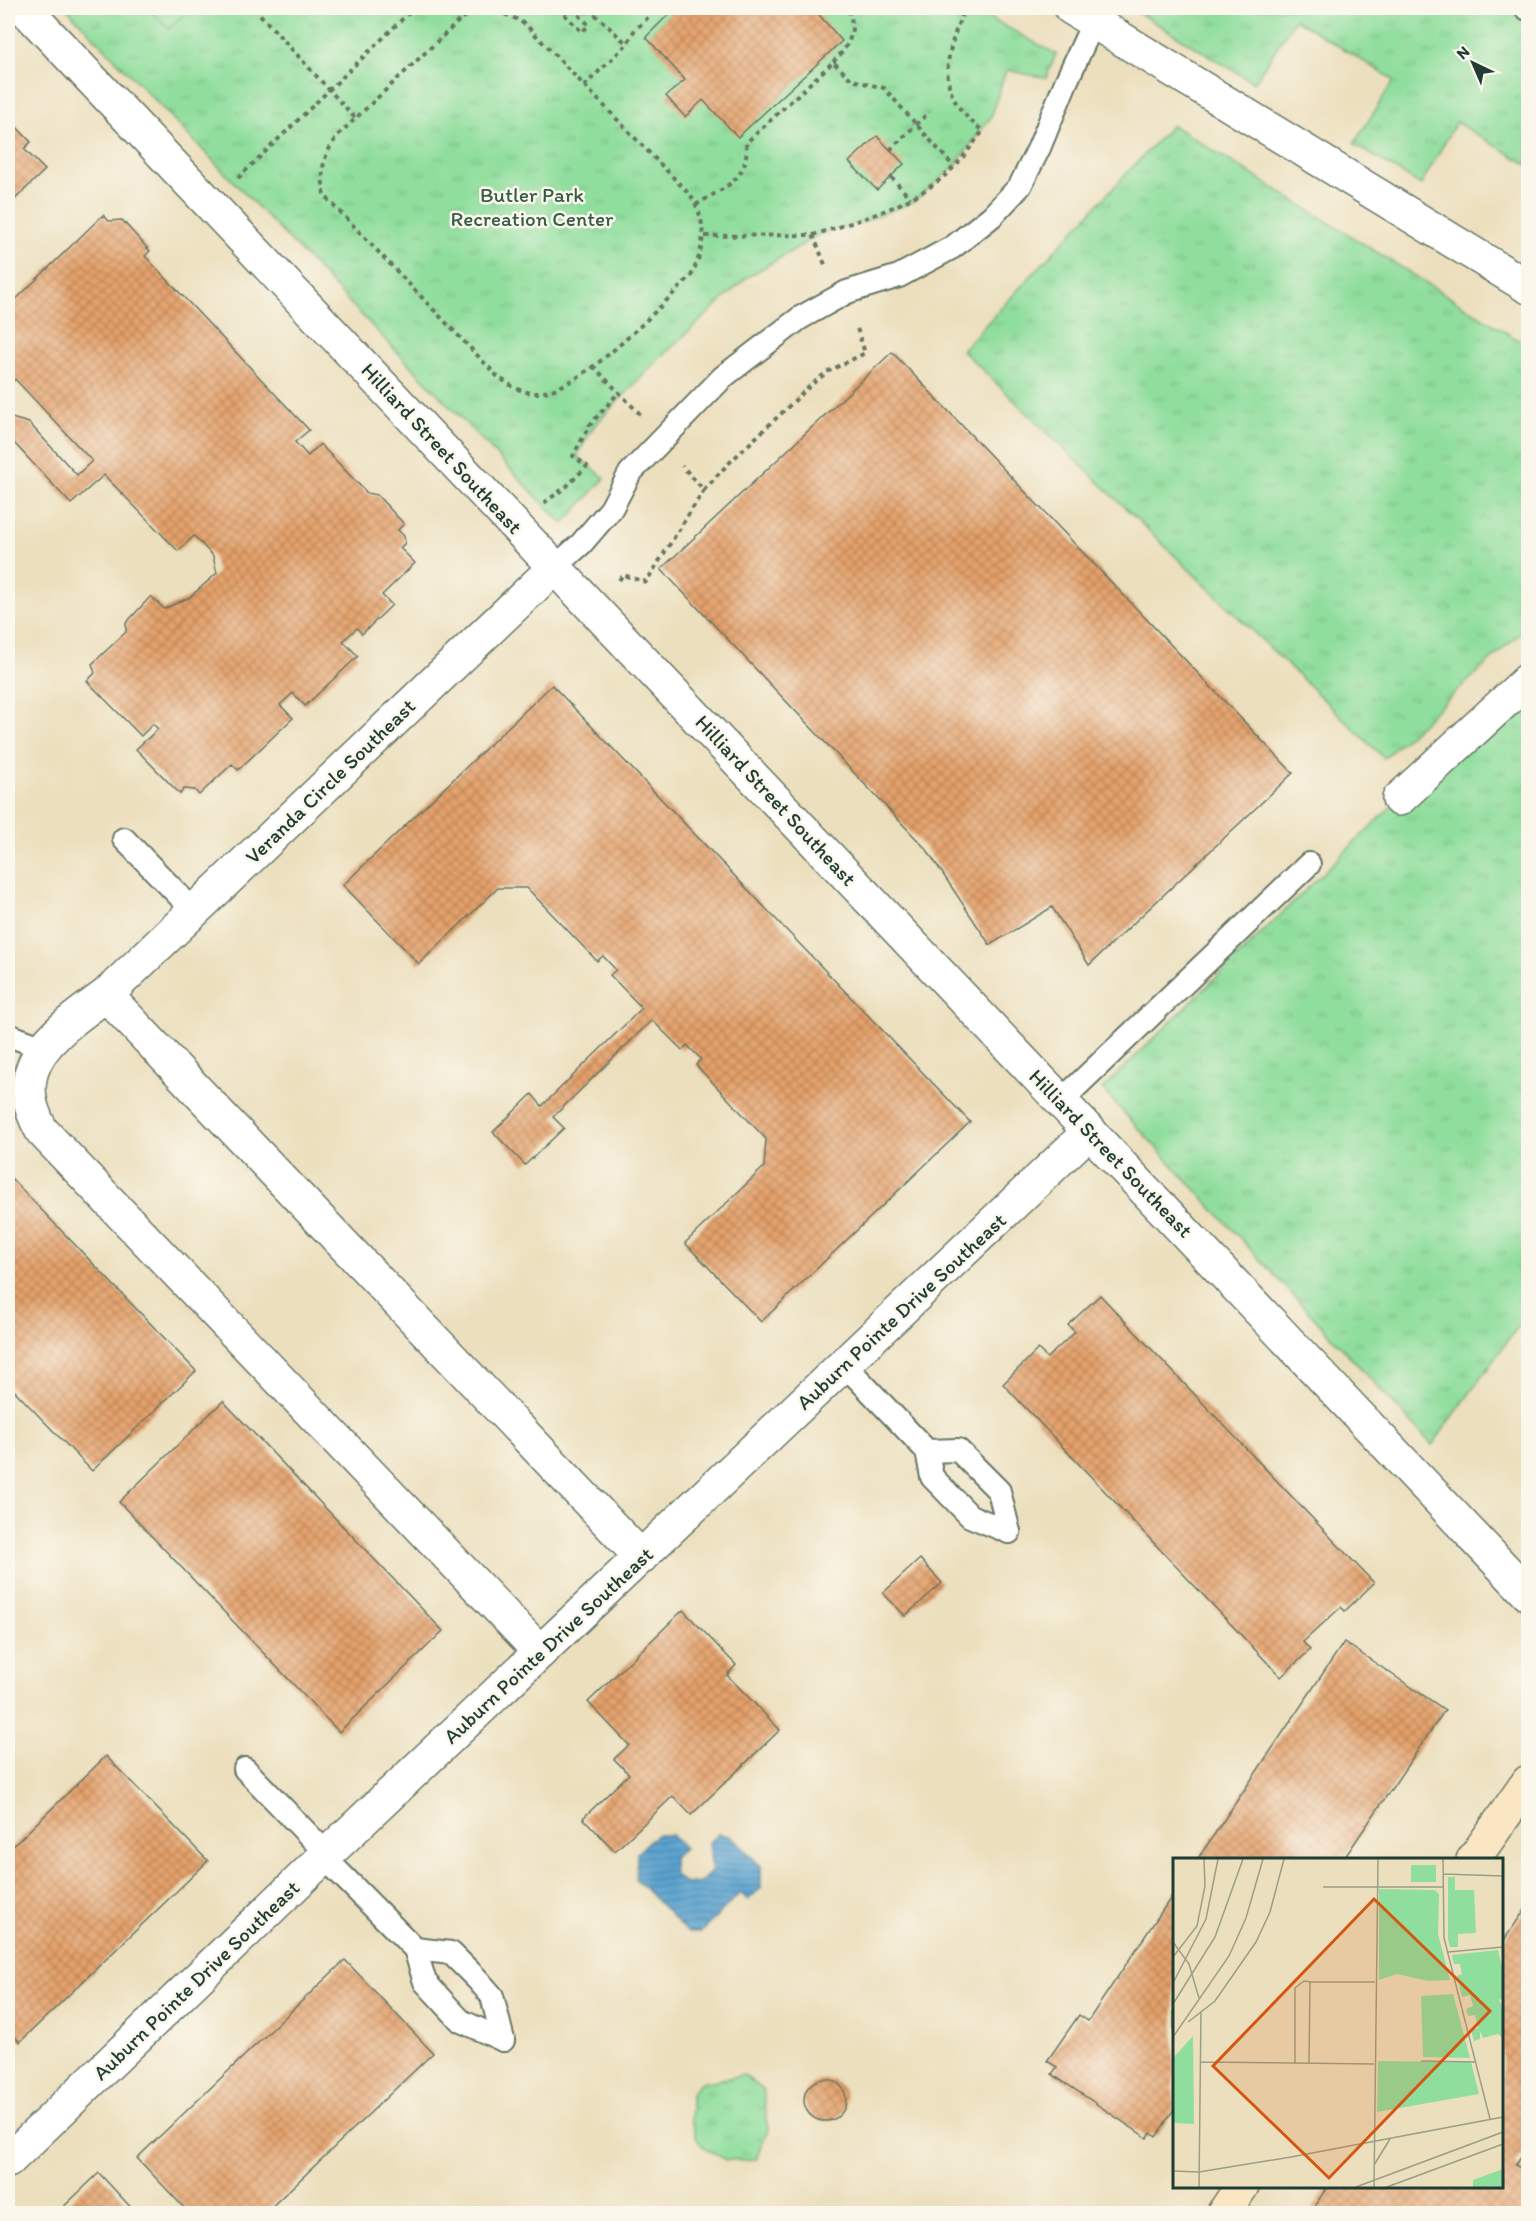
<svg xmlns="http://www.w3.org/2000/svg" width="1536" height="2221" viewBox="0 0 1536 2221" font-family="Itim,sans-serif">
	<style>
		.grass { fill: url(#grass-tufts); stroke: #588e68; stroke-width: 1.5 }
		.pitch { fill: #90de9d; stroke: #588e68; stroke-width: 1.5 }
		.water { fill: url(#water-rules); stroke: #3c6f82; stroke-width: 1.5 }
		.building { fill: url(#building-cross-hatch) }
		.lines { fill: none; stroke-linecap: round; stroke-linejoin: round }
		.service-casing { stroke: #677664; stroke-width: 26 }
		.minor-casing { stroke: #677664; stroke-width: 36 }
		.secondary-casing { stroke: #677664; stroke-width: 36 }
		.path { stroke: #677664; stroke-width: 4; stroke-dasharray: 4.5 4.5; stroke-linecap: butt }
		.service { stroke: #fff; stroke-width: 22 }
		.minor { stroke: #fff; stroke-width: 33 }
		.secondary { stroke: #fbe6c4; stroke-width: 33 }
		.labels { text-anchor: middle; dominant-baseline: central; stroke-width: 5; stroke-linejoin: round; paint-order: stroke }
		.park-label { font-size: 21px; fill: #365d49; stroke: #fbf7ec }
		.street-label { font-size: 21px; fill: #1f3d34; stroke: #fbf7ec }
		.inset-road { fill: none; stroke: #9a9e86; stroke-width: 1.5 }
		.view { fill: #d45610; fill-opacity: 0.15; stroke: #d45610; stroke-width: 3 }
		.inset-edge { fill: none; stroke: #1f3d34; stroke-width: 3 }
	</style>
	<defs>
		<pattern id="grass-tufts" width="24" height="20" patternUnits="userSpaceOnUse" patternTransform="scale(1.5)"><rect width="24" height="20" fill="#90de9d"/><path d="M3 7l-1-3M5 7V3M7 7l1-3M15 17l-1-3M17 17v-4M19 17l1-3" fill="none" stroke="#7cbf88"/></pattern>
		<pattern id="water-rules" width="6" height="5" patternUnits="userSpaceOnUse" patternTransform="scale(1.5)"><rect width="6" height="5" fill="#58a1cf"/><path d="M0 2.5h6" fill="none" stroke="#4884a9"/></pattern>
		<pattern id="building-cross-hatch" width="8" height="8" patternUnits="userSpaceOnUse" patternTransform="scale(1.5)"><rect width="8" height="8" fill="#e5a16a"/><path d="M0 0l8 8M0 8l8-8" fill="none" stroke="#b98458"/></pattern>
	</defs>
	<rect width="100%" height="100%" fill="#fbf7ec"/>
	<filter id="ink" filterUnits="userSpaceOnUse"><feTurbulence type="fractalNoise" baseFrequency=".0167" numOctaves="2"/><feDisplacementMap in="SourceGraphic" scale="12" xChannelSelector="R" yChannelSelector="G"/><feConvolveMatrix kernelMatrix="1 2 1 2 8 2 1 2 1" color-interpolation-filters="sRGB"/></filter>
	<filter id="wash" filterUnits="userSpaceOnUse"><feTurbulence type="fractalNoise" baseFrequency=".008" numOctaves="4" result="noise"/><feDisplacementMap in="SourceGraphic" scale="24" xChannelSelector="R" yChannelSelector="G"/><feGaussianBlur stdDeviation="1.35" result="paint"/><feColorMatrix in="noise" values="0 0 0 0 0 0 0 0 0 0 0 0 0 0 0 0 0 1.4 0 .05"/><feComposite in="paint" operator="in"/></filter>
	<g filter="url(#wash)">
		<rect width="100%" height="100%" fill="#ecdfbd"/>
		<g class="grass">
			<path d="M66,8H972L1056,54L1046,78L1006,70L991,117L954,167L914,201L866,221L820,234L746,278L657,361L594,426L577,456L605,478L563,524Z"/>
			<path d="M1131,8H1528V165L1456,122L1421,185L1354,144L1394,80L1295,19L1254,83Z"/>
			<path d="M1172,125L1528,346V626L1384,758L962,350Z"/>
			<path d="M1528,680V1313L1432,1445L1102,1089L1399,799Z"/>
			<path d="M744,2075L763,2090L768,2130L756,2159L727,2160L705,2149L698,2141L691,2121V2093L701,2083Z"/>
		</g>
		<path class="pitch" d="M148,8H191L169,29Z"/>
		<path class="water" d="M718,1834L732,1837L761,1866V1888L748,1900L740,1893L701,1932H687L636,1879L637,1853L656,1835H671L684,1848L673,1858L674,1874L685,1884L701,1882L712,1871L709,1842Z"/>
		<g id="blocks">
			<g class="building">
				<path d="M675,8H813L842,41L738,137L703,100L685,117L666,96L685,80L646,37Z"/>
				<path d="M8,118L31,142L24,149L45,170L8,206Z"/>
				<path d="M877,136L904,164L877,190L849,162Z"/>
				<path d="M103,215L109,221L122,220L150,251L145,256L309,430L295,442L308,456L320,444L367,493L377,495L404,524L398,530L404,536L405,543L400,548L415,563L382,595L392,605L362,634L357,628L343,641L358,656L305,706L293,693L280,705L293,718L238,770L232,764L199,795L195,790L184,789L180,794L136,749L158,729L153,724L141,736L87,681L95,673L92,664L126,632V623L151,596L164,609L190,597L217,573L213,556L194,536L178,551L104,475L71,504L13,442L8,440V417L29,423L77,475L92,461L15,379L8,387V307Z"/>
				<path d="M892,352L1293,773L1089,965L1052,907L990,945L927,850L661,569Z"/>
				<path d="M552,685L970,1122L761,1322L685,1243L764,1167L766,1139L696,1065L701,1059L687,1045L682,1050L652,1020L553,1117L564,1128L525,1165L493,1132L532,1094L542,1106L642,1008L610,975L616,970L603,956L597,961L527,888H498L419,964L343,885Z"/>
				<path d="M8,1175L196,1371L92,1471L8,1384Z"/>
				<path d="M1100,1295L1374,1583L1345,1611L1341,1607L1303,1642L1310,1650L1281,1677L1003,1384L1038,1349L1047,1358L1075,1332L1068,1325Z"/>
				<path d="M223,1401L443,1631L339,1732L119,1502Z"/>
				<path d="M920,1559L942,1583L905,1616L883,1593Z"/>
				<path d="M683,1610L736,1665L727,1675L780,1730L691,1815L673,1796L615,1851L583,1818L629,1774L614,1759L629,1745L588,1702Z"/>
				<path d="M1344,1642L1445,1710L1343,1860H1197Z"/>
				<path d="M106,1756L208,1861L20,2042L8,2030V1851Z"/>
				<path d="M1174,1893V2109L1156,2137L1151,2133L1147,2138L1052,2074L1057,2067L1047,2061L1079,2015L1088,2021Z"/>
				<path d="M1528,1905V2146L1515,2165L1528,2172V2214H1309L1328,2186H1502V1943Z"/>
				<path d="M345,1960L433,2053L264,2214H190L137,2158Z"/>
				<circle cx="825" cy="2100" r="21"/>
				<path d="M99,2173L137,2214H56Z"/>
			</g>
		</g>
	</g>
	<g filter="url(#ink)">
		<use href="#blocks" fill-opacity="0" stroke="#677664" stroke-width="1.5"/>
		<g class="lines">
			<defs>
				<g id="service">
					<path d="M1526,8L1528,9"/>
					<path d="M555,567L581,544L611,509L630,473L723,377L800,318L847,292L899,276L953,247L992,216L1020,186L1039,148L1066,82L1099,10"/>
					<path d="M124,839L194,911"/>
					<path d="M8,1035L44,1048"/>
					<path d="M1061,1101L1309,864"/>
					<path d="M844,1364L927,1451L932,1477L970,1516L1009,1532"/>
					<path d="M927,1451L958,1450L999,1491L1009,1532"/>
					<path d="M245,1769L327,1854"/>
					<path d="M324,1857L415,1949L425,1982L461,2021L503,2040"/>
					<path d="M415,1949L451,1953L478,1980L492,1996L503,2040"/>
				</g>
				<g id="minor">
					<path d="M24,8L1528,1594"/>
					<path d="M1071,8L1528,287"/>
					<path d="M1399,799L1528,680"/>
					<path d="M106,995L555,567"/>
					<path d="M540,1652L42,1131C4,1065 57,1031 106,995L641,1557"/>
					<path d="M8,2161L327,1854L1090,1131"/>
				</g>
				<g id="secondary">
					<path d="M1473,1860L1528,1782"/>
					<path d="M1223,2214L1242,2186"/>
				</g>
			</defs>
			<use href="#service" class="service-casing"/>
			<use href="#minor" class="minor-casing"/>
			<use href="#secondary" class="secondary-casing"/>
			<g class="path">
				<path d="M254,8L355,118"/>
				<path d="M558,8L582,32L589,25L572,8"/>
				<path d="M588,8L627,44"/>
				<path d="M478,11C497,11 510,14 526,25L691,196C708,224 705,247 691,276C658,308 581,393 535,393C521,393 510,385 498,377L324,195C321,167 322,158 338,135L462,18Z"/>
				<path d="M833,62C850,45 857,31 848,8"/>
				<path d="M584,86L627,44L634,31L658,8"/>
				<path d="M890,150L929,112"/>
				<path d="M891,177L910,198"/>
				<path d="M238,178L414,8"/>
				<path d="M696,205C723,187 750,181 746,143L833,62L852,80L884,88L954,167"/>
				<path d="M813,235C861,220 918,204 954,167C965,156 973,143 983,131C933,93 945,60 964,8"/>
				<path d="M705,236L813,235L826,267"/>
				<path d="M593,366L641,415"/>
				<path d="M704,490L726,466L810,386L827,372L865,353L856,325"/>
				<path d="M544,503L567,486L587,466L573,456L589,426L619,392"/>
				<path d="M619,580L623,575L646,582L704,490L682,466"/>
			</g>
			<use href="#service" class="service"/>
			<use href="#minor" class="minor"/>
			<use href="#secondary" class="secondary"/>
		</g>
	</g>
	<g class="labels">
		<g class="park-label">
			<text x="532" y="194">Butler Park<tspan x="532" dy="24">Recreation Center</tspan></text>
		</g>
		<g class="street-label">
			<text transform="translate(442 448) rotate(47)">Hilliard Street Southeast</text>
			<text transform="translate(330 781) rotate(-44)">Veranda Circle Southeast</text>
			<text transform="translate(776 800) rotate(47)">Hilliard Street Southeast</text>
			<text transform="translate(1111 1153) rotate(46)">Hilliard Street Southeast</text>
			<text transform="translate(901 1311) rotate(-43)">Auburn Pointe Drive Southeast</text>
			<text transform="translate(548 1645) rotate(-43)">Auburn Pointe Drive Southeast</text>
			<text transform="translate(196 1980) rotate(-44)">Auburn Pointe Drive Southeast</text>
		</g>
	</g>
	<g transform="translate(1173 1858)">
		<rect width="330" height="330" fill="#ecdfbd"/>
		<path d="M238,7H263V24H238ZM275,19H282V32H301L303,75L285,76V89H277L275,81ZM206,31L262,32L266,36L265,76L277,122L255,123L224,116L206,122ZM325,92L330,114V140L326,142L330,150V180L325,176L310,180L307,173V181L301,183L298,172L305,170L302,157L295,158L293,151L300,148L297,137L289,139L284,118L289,116L287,106H281L279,97ZM280,136L297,200L250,199L248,138ZM20,178L21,266L0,265V200ZM205,203L298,204L306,236L204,254Z" fill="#90de9d"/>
		<path d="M330,311V329H300V322Z" fill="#90de9d"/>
		<path d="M228 48a9 9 0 1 1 18 0a9 9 0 1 1-18 0Z" fill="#90de9d"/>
		<path class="inset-road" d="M270,1L271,80L317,261M270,16L330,18M150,29H270M0,84L16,106L26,140M275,94L330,89M0,99L24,68L32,28L31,1M137,124H202M0,125L33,61L45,1M0,146L42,79L70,1M15,164L42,143L83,84L97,54L111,1M0,179L56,98L73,60L90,1M248,203L303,204M28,204L201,206M122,205V130L131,123L137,124L136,205M201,307L217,281M0,313L26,314L118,299L330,259M26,329L28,153M183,329L330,274M201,329L205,1M214,329L330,286"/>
		<path class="view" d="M201,41L317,153L156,320L40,208Z"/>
		<rect width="330" height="330" class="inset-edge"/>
	</g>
	<rect width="1536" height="2221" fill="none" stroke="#fbf7ec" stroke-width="30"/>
	<g transform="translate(1473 63) rotate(316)" stroke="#fbf7ec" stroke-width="4.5" paint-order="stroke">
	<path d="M0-4.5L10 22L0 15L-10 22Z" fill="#1f3d34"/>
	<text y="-9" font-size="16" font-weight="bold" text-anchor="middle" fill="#1f3d34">N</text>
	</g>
</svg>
